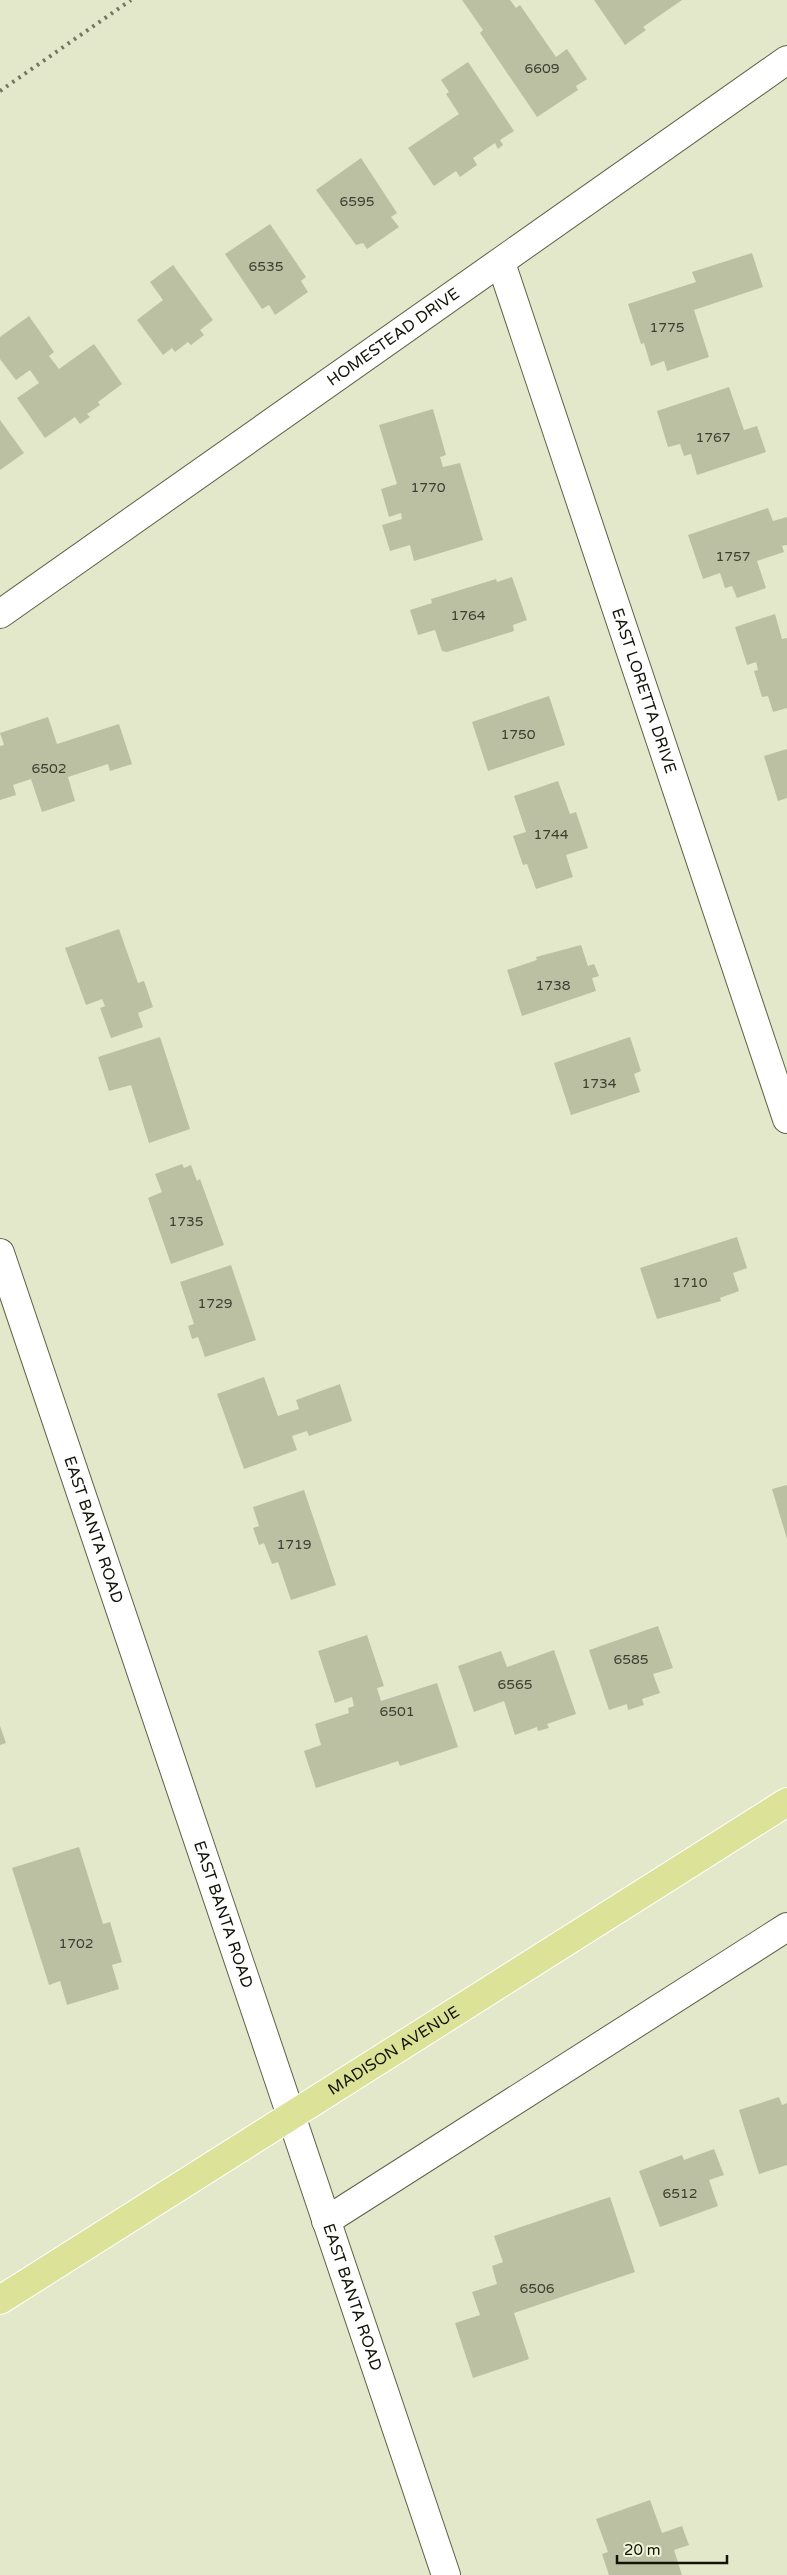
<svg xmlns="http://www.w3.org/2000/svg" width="787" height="2575" viewBox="0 0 787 2575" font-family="'Varela Round',sans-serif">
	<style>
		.building { fill: #bbc0a3 }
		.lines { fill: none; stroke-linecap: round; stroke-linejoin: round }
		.minor-casing { stroke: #5d6147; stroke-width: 30 }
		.major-casing { stroke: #fff; stroke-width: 30 }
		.minor { stroke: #fff; stroke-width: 28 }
		.major { stroke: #dce398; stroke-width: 28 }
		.rail { stroke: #737662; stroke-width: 4; stroke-dasharray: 2.5 5; stroke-linecap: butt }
		.labels { text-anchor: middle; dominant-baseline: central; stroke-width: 5; stroke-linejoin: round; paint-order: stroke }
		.number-label { font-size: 14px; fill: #3c3f30 }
		.street-label { font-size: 16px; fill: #121409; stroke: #f0f5d7 }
	</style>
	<rect width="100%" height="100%" fill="#e3e8ca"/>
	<g class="building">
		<path d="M462,0H510L516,8L520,5L556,57L567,49L587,79L576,86L578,90L537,117L480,33L483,30Z"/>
		<path d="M594,0H682L643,27L646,30L625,45Z"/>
		<path d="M468,62L514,131L500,140L503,145L498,149L495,143L473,158L477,165L460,177L456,171L434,186L408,148L459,114L446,94L449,92L441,80Z"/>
		<path d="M361,158L397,213L391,217L399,227L367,249L363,243L356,245L316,190Z"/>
		<path d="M270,224L306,277L301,281L308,292L275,315L269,305L262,309L225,254Z"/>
		<path d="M752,253L763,287L694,310L709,357L667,371L664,361L651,366L644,343L641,344L628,304L696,282L692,272Z"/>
		<path d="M173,265L213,320L200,330L204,335L191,345L188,342L175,352L172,348L163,355L137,320L163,300L150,282Z"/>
		<path d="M29,316L54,352L49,356L59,369L94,344L122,384L98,402L100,405L87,414L90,417L80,424L75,417L45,438L17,398L39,383L30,370L16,380L0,359V337Z"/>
		<path d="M729,387L744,430L757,426L766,452L697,475L691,454L684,456L680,444L668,447L657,411Z"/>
		<path d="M433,409L446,455L440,457L443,467L460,463L483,540L414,561L410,545L390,551L382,525L402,519L401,513L389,517L381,489L397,484L379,425Z"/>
		<path d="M0,420L24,453L0,470Z"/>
		<path d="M768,508L773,521L787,517V545L782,546L784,552L757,561L766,588L737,598L732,586L725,588L720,573L703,579L688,535Z"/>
		<path d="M512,577L527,620L513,625L514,631L447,652L442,651L435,630L418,635L410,610L432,603L431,599L496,579L497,582Z"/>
		<path d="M775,614L782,639L787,638V708L773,712L768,696L762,697L754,671L758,670L756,662L747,665L735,627Z"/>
		<path d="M549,696L565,745L488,771L472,722Z"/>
		<path d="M48,717L57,744L119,724L132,764L110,771L108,764L68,777L75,801L42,812L31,779L13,785L16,795L0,800V746L4,745L0,733Z"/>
		<path d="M787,749V798L778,801L764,756Z"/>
		<path d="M558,781L570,814L576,812L588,848L566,855L573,877L536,889L527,864L523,865L513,836L526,832L514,796Z"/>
		<path d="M119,929L138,983L144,981L153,1007L138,1013L143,1027L111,1038L100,1008L105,1006L102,999L86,1005L65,948Z"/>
		<path d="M581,945L588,966L594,964L599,976L592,978L596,991L522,1016L507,970L537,960L536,957Z"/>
		<path d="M160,1037L190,1129L149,1143L131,1085L109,1091L98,1057Z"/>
		<path d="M630,1037L641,1071L634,1074L640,1092L571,1115L554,1063Z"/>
		<path d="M182,1164L184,1168L191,1165L197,1181L200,1179L224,1245L171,1264L148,1198L162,1192L155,1174Z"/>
		<path d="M737,1237L747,1268L733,1273L739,1291L720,1298L721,1301L657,1319L640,1268Z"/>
		<path d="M231,1265L256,1340L205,1357L198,1337L192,1339L188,1326L194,1324L180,1282Z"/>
		<path d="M264,1377L278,1416L299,1409L296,1400L340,1384L352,1421L309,1436L307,1431L292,1436L297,1450L244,1469L217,1394Z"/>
		<path d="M787,1485V1539L772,1489Z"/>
		<path d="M304,1490L336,1585L291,1600L278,1562L272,1564L264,1543L259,1545L253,1528L259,1526L253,1507Z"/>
		<path d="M658,1626L673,1668L653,1674L660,1693L642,1699L644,1705L628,1710L627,1704L609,1710L589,1650Z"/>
		<path d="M367,1635L384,1686L377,1688L381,1701L437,1683L458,1747L400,1766L398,1761L316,1788L304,1751L321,1745L315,1724L349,1713L348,1708L354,1706L352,1697L335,1703L318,1651Z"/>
		<path d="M554,1650L576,1714L547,1724L549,1728L538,1731L537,1727L515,1735L504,1701L474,1712L458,1666L501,1651L507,1667Z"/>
		<path d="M0,1726L6,1743L0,1745Z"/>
		<path d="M79,1847L103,1924L110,1922L122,1962L112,1965L119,1989L67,2005L60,1981L49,1985L12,1868Z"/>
		<path d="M779,2097L782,2105L787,2103V2165L759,2174L739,2110Z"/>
		<path d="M714,2149L724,2175L709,2180L718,2206L660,2227L639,2171L682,2155L684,2160Z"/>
		<path d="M610,2197L635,2272L514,2313L529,2359L473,2378L455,2323L480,2315L472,2292L497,2284L492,2266L503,2262L494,2236Z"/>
		<path d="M650,2500L662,2533L682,2526L689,2545L674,2550L682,2575H609L602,2554L608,2552L596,2519Z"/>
	</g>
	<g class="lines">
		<defs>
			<g id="minor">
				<path id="s1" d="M501,263L787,1119"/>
				<path id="s2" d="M0,614L787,60"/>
				<path id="s3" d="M0,1253L446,2575"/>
				<path d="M326,2221L787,1927"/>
			</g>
			<g id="major">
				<path id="s4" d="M0,2300L787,1802"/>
			</g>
		</defs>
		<use href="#minor" class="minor-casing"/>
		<use href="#major" class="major-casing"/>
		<use href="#minor" class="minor"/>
		<use href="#major" class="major"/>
		<path class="rail" d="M0,91L131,0"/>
	</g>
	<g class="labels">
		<g class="number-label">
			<text x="542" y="68">6609</text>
			<text x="357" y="201">6595</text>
			<text x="266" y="266">6535</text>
			<text x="667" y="327">1775</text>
			<text x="713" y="437">1767</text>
			<text x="428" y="487">1770</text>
			<text x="733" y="556">1757</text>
			<text x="468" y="615">1764</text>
			<text x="518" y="734">1750</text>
			<text x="49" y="768">6502</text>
			<text x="551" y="834">1744</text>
			<text x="553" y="985">1738</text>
			<text x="599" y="1083">1734</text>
			<text x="186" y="1221">1735</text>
			<text x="690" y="1282">1710</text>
			<text x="215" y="1303">1729</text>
			<text x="294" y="1544">1719</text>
			<text x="631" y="1659">6585</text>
			<text x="515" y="1684">6565</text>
			<text x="397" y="1711">6501</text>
			<text x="76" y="1943">1702</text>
			<text x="680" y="2193">6512</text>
			<text x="537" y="2288">6506</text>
		</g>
		<g class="street-label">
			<text stroke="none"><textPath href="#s2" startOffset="481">HOMESTEAD DRIVE</textPath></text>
			<text stroke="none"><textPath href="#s1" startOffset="451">EAST LORETTA DRIVE</textPath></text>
			<text stroke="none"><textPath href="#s3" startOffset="292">EAST BANTA ROAD</textPath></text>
			<text stroke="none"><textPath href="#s3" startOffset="698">EAST BANTA ROAD</textPath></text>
			<text stroke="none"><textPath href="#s4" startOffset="466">MADISON AVENUE</textPath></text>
			<text stroke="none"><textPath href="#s3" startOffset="1102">EAST BANTA ROAD</textPath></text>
		</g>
	</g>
	<path d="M617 2555v8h110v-8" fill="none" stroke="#121409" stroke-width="2.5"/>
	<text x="624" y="2555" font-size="15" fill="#121409" stroke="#f0f5d7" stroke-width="4" paint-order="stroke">20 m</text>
</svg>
